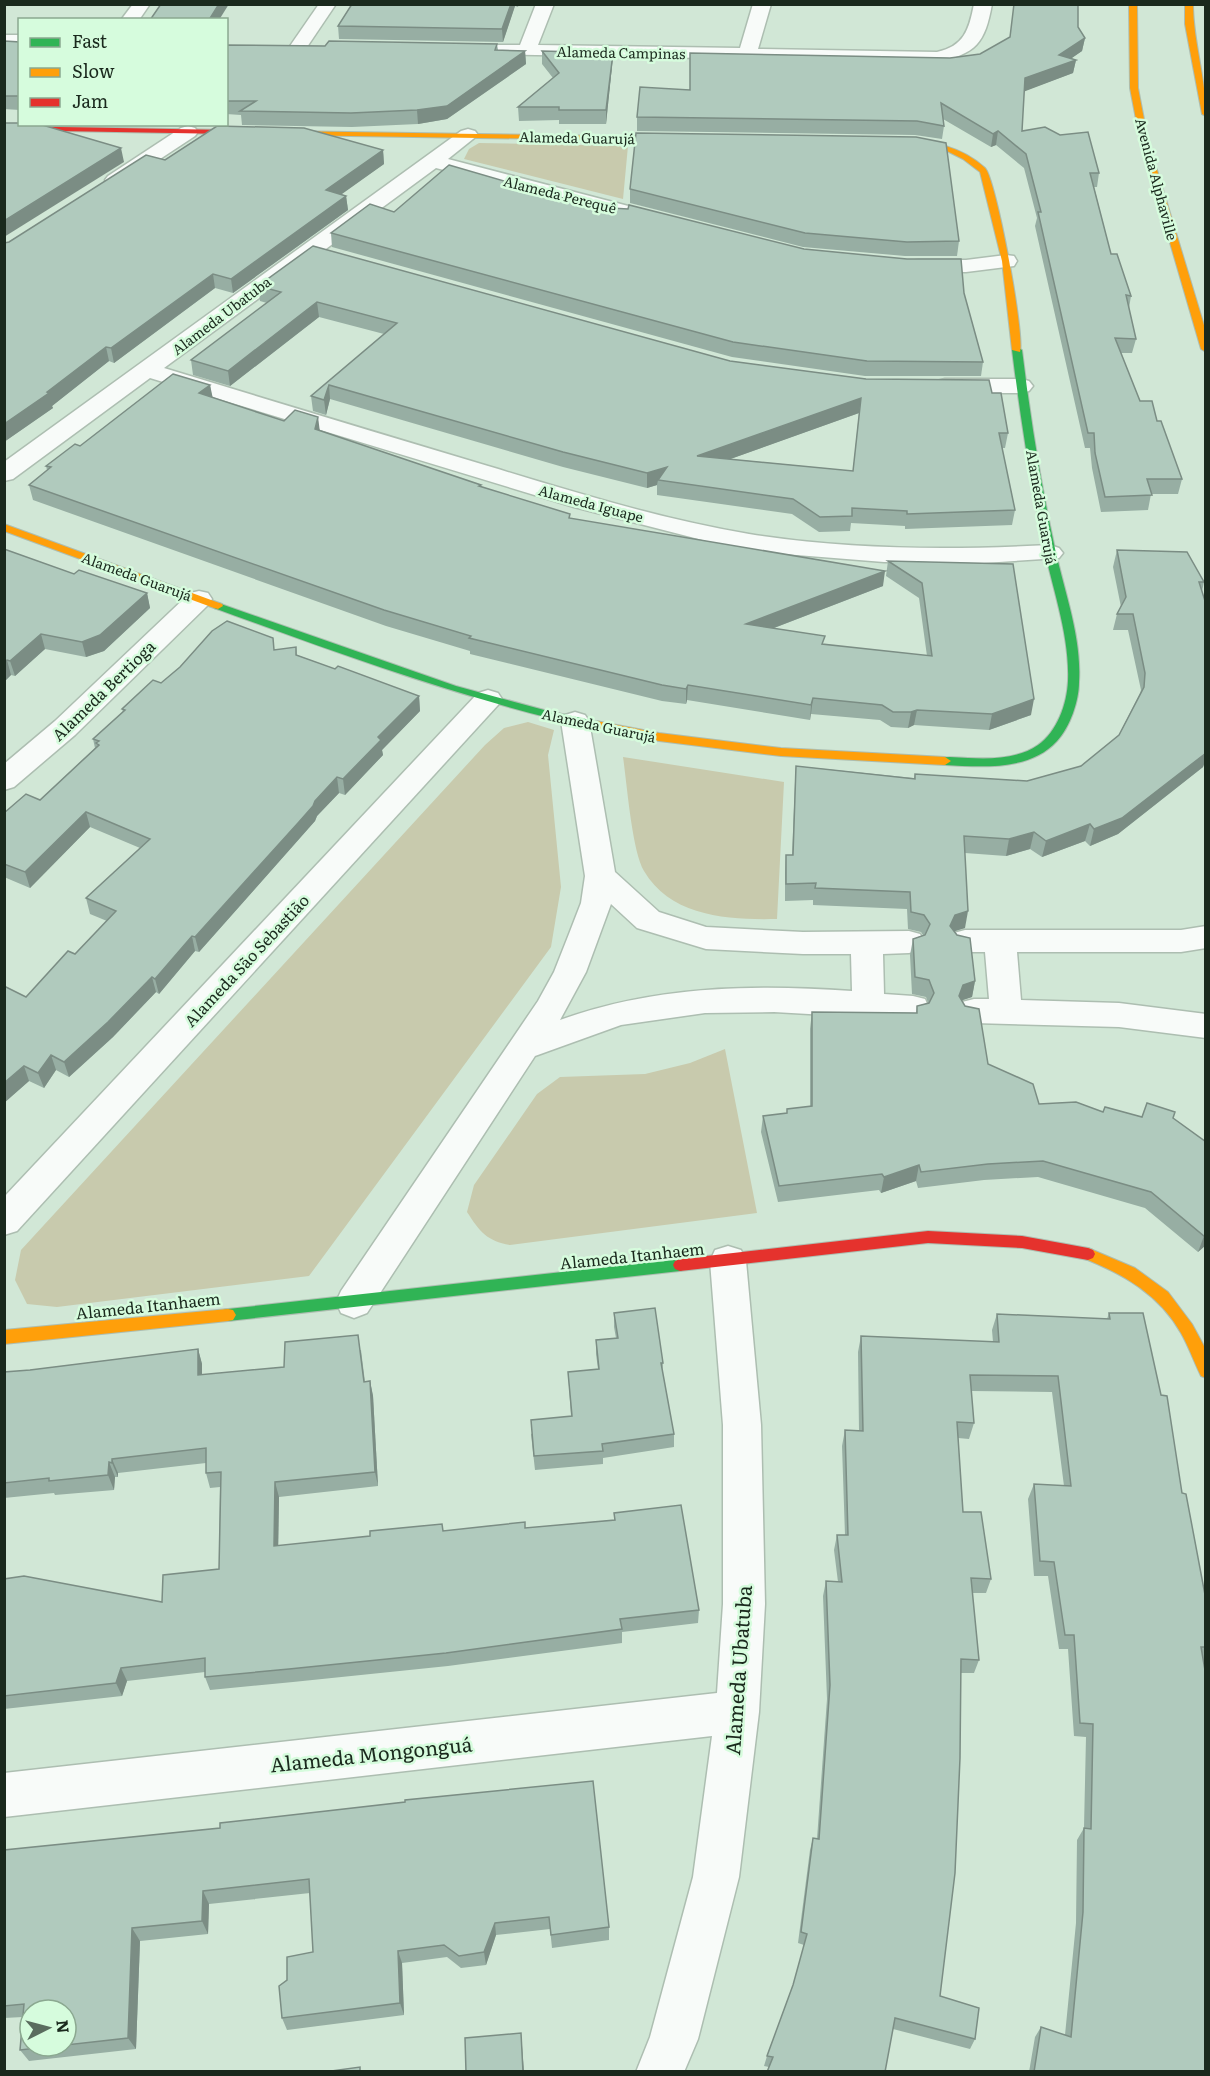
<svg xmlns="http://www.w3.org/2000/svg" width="1210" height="2076" viewBox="0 0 1210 2076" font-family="Literata,serif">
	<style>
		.green { fill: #c8caad }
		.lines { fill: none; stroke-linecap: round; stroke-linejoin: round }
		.street-casing { stroke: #adbeb1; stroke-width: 3 }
		.fast-casing { stroke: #adbeb1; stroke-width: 2 }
		.slow-casing { stroke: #adbeb1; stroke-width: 2 }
		.jam-casing { stroke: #adbeb1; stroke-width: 2 }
		.street { fill: #f8fbf9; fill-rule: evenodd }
		.fast { fill: #30b455; fill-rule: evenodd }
		.slow { fill: #ff9f0a; fill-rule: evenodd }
		.jam { fill: #e5322d; fill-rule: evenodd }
		.wall { fill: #97aea3; fill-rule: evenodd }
		.shaded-wall { fill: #7b8d84 }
		.building { fill: #b0cabd; stroke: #7b8d84; stroke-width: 1.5; fill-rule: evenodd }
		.labels { text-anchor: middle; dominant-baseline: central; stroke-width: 5; stroke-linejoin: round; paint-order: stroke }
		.far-street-label { font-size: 14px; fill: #1a291d; stroke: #d6fcdd }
		.street-label { font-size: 16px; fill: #1a291d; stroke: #d6fcdd }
		.near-street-label { font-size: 20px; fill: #1a291d; stroke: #d6fcdd }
	</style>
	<rect width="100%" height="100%" fill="#d1e7d6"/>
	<g class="green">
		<path d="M479,143L628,146L623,199L464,159L469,149Z"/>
		<path d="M528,722L554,730L548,755L561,887L551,947L309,1276L57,1307L27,1304L15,1280L21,1250L485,745L504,728Z"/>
		<path d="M623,757L784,782L777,919C729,920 671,917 644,871C632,851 627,784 623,757Z"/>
		<path d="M725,1049L757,1213L510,1245C487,1241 480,1232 467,1212L474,1185L537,1094L560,1077L645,1074L690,1063Z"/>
	</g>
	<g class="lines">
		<defs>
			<g id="street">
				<path d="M133,4H150L139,20H121Z"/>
				<path d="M319,4H336L305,50H293L290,46Z"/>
				<path d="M536,4H554L538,45L740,48L753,4H771L758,49L937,52C964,46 969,30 974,4H992C985,43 976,54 937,62L474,54L471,50L474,46L480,45H520Z"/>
				<rect x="4" y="35" width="16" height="10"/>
				<path d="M188,126L195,128L198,132L195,136L122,184H108L105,180L108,176L181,128Z"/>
				<path d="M468,129L475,131L478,135L448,159L663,215L666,219L663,223L656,225L436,168L164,368C272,401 380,434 488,466C574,492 660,519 749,534C848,550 950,550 1050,545L1059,548L1063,553L1059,558L984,563L884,562L784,554L718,544L574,507L150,378L13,479L4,481V462L461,131Z"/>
				<path d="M1006,255L1014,256L1017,261L1014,266L966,272H918L910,271L907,266L910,261L918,260H966Z"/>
				<path d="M945,379H1021L1029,381L1033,386L1029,391L1021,393H945L937,391L933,386L937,381Z"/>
				<path d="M199,591L208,593L212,599L208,605L75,735L14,787L4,790V764L55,721L190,593Z"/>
				<path d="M488,690L498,693L502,699L498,705L17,1231L4,1235V1197L478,693Z"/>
				<path d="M575,712L585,715L589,721L615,872L659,912L706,927L803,932L909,931L920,934L925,942L920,950L909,953L883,954L884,994L913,996L925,999L929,1008L925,1017L913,1020L774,1012L705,1013L621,1025L535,1056L367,1313L354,1318L341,1313L336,1302L341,1291L538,1001L554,972L569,934L581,903L585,876L561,721L565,715ZM611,904L637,928L706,949L803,954H851L852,991C752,984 654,986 560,1020L586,972Z"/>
				<path d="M1206,926V948L1181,952H1017L1021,1000L1119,1003L1206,1014V1038L1119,1027L974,1023L962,1020L958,1011L962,1002L974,999H989L985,952H965L954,949L949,941L954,933L965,930H1181Z"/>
				<path d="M728,1246L741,1250L746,1261L761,1425L765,1604L759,1712L739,1877L698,2039L684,2072H636L650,2037L693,1877L712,1736L4,1817V1773L717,1693L723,1604V1425L710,1261L715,1250Z"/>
			</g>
			<g id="fast">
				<path d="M1017,347L1022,350C1030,415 1040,480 1054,544C1063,588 1082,636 1079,682C1079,701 1070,727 1057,741C1030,771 982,767 945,765L939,761L941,758C949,756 959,758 968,758C991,759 1018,759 1038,745C1057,732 1067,704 1068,681C1070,635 1052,588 1043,543C1030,479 1020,415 1012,350Z"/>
				<path d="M218,603L456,686L548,711L600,722L602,725L596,729C465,700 340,654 214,608L213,606Z"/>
				<path d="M680,1259L685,1261L687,1265L685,1269L680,1271L228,1321L223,1320L220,1315L223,1310L228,1309Z"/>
			</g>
			<g id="slow">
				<path d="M1129,4H1137L1138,88L1148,140L1206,332V352L1201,349L1140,140L1130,88Z"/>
				<path d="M1185,4H1193C1193,42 1206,78 1206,116L1202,114L1185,24Z"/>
				<path d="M283,131L681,137L685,139L681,141L286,135H283Z"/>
				<path d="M900,141C929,138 964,148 985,168C996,179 1025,335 1020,352L1012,350L1002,261L980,172L963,159L945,150L903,145L899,143Z"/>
				<path d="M4,524L222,604L223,606L218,609L214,608L4,531Z"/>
				<path d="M596,721L659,733L781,748L945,757L951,761L945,765L781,756L659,741L592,728L590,725L592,722Z"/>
				<path d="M1088,1248L1135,1268L1168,1292L1192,1324L1205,1348L1206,1378L1201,1376C1194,1362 1189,1347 1181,1333C1159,1294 1123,1274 1083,1258L1081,1254L1083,1250Z"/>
				<path d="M228,1309L233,1310L236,1315L233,1320L228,1321L4,1344V1330Z"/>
			</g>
			<g id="jam">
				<path d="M4,126L286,131L290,133L286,135L4,130Z"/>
				<path d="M928,1231L1022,1236L1088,1248L1093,1250L1095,1254L1093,1258L1088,1260L1022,1248L928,1243L680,1271L675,1269L673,1265L675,1261L680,1259Z"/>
			</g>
		</defs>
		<use href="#street" class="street-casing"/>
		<use href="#fast" class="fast-casing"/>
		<use href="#slow" class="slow-casing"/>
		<use href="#jam" class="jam-casing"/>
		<use href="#street" class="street"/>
		<use href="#fast" class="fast"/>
		<use href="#slow" class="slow"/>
		<use href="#jam" class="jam"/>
	</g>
	<g class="wall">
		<path d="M352,4H519L518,7L515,6L503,42L339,39L338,26Z"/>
		<path d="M1078,27L1085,38L1082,51L1071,58L1076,60L1073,73L1024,91L1022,131L1099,173L1097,187H1094L1111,254L1131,296L1129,308L1136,339L1132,353H1121L1140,401L1157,421L1182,479L1178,494H1151L1148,510L1101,512L1092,468L1090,448H1085L1035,226L1037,218L1024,168L996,145L991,147L943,119L944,126L942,139L915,135L637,131V117L690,90V53L950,58L980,54Z"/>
		<path d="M4,41L20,42V110L4,109Z"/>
		<path d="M497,44L498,50L525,51L526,64L447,119L418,124L352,127L242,125L241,115L226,114V45L325,46Z"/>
		<path d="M542,51L613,53L612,66L606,124H559V120L519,121L518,107L553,78L542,64Z"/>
		<path d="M383,150L384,164L341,194L346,196L348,210L233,293L215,288L114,363L109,361L52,406L53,408L4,442V243L9,242L165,160Z"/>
		<path d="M630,189L959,241L957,256H905L803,247L630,203Z"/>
		<path d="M594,207L964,293L983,362L981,376H865L732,357L332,247L331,233L394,212Z"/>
		<path d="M258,286L730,361L866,379L992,393L1008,433L1005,448H1002L1015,510L1012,525L905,529V526L851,523L850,531L819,532L792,514L657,495V485L647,488L563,467L330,399L326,415L313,411L311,396L384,334L319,317L230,386L193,375L191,360L267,303L260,301ZM859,413L853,471L730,459Z"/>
		<path d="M210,385L212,398L284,421L320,430L570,518L883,586L774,628L824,645L927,656L919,598L886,576L888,561L1013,564L1031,715L989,730L914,725L908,728L891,727L880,720L811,714L810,720L687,700L686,704L662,701L470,654V651L386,626L33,500L29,485L47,470L46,466L80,446Z"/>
		<path d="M4,549L74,574L147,593L150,608L104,651L86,657L45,649L15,676L11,675L4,682Z"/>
		<path d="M1117,550L1204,582L1202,591L1206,604V759L1203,767L1118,834L1090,846L1085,841L1042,857L1030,849L1006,856L965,853V928L954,931L975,981L972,997L962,1000L988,1064L1039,1104L1142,1117L1173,1118L1206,1142V1245L1198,1252L1145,1208L1038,1177L984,1180L918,1188L916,1181L881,1193L879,1190L778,1202L761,1132L763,1116L787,1113L810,1107V1029L812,1012L916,1013L917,1006L928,1003L926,997L912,994L910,955L913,939L923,935L921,932L908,929L907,909L813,905V900L785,901V872L786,855H792L795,783L796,766L914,778L915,774L1027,781L1081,766L1119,735L1140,693L1141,690L1128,630H1113L1117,614L1121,607L1113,567Z"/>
		<path d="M296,647L297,655L335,669L419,696L420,711L382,750L383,755L345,795L339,793L317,816L315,821L199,952L195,951L159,994L156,992L113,1037L69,1077L56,1070L44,1088L29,1081L4,1103L26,997L75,954L107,921L90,914L86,898L140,848L90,827L30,888L4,877V813L40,800L95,748L93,739L123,712L122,709L161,683L275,650Z"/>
		<path d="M614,1313L663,1363L662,1373L674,1434V1447L603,1458V1464L535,1470L531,1434L571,1416L568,1372L598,1369L596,1354V1340L616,1338L614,1327Z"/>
		<path d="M1109,1313L1182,1493L1206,1600V1661H1203L1206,2072H1029L1035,2037L1041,2027L1065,2035L1076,1923L1077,1840L1084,1828L1086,1737L1074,1736L1068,1649H1059L1048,1576H1034L1028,1499L1034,1484L1064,1486L1052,1392L971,1391L974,1423L969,1439L958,1438L963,1512L991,1579L986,1593H972L979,1660L974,1673H961L940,1996L975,2039L970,2049L893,2029L769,2067L764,2066L767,2056L793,1985L804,1945L798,1943L810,1850L813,1838L817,1839L827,1699L823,1596L826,1581L838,1582L834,1550L837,1535H845L842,1446L845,1430L859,1431L858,1352L861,1336L993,1342L992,1330L997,1314L1107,1319Z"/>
		<path d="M198,1349L202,1364V1375L284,1367L361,1350L365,1382L370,1381L373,1396L378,1486L279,1497L278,1546L443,1531L525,1528L614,1520V1513L699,1610L698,1623L622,1632V1643L448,1666L293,1682L210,1690L205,1677V1672L127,1681L122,1696L4,1709V1579L162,1602L219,1569L220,1487L210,1488L206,1473V1463L118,1473V1477H115L114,1490L55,1495L54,1493L4,1498V1372L30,1370Z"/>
		<path d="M220,1828L609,1927V1940L552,1948L550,1929L496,1935L486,1965L461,1968L447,1957L402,1963L404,2015L287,2030L282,2018L287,1980L313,1952L310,1893L209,1904L208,1934L140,1941L136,2049L29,2061L20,2050L23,2017L4,2018V1850ZM66,2010V2046H30Z"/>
	</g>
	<g class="shaded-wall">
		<path d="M219,4H229L219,20H209Z"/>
		<path d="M511,4H515V6L503,42L502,29Z"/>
		<path d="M1085,38L1082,51L1062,65L1076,60L1073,73L1023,92L1025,78Z"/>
		<path d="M525,51L526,64L447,119L418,124L417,110Z"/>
		<path d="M613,53L612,66L606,124V110Z"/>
		<path d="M998,131L996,145L991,147L993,134Z"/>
		<path d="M121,148L124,162L4,237V221Z"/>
		<path d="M383,150L384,164L328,204L326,190Z"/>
		<path d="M346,196L348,210L233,293L231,279Z"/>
		<path d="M213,274L215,288L114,363L111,348Z"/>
		<path d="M317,302L319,317L230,386L228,371Z"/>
		<path d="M106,347L109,361L52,406L53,408L4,442V424Z"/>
		<path d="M210,385L213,399L199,393Z"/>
		<path d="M329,385L330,399L326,415L324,400Z"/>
		<path d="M861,398L859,413L697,471V456Z"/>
		<path d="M318,417L320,432L315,429Z"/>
		<path d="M667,467L658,480L657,485L647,488V473Z"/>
		<path d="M885,571L883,586L745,639L746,624Z"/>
		<path d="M147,593L150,608L104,651L86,657L82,642Z"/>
		<path d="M41,634L45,649L15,676L10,661Z"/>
		<path d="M7,660L11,675L4,682V662Z"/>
		<path d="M688,685L687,700L686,704V689Z"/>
		<path d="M419,696L420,711L382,750L383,755L345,795L343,779L378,737Z"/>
		<path d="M813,698L811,714L810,720L811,705Z"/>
		<path d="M1034,699L1031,715L989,730L992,714Z"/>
		<path d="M917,710L914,725L908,728L911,712Z"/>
		<path d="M1206,753V759L1203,767L1118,834L1090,846L1094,829Z"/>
		<path d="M337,777L339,793L317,816L315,821L199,952L195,937L315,801Z"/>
		<path d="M86,812L90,827L30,888L25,872Z"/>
		<path d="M1090,824L1085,841L1042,857L1046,841Z"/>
		<path d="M1034,832L1030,849L1006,856L1009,839Z"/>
		<path d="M968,911L965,928L952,932L950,926L955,915Z"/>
		<path d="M192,936L195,951L159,994L155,979Z"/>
		<path d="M152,977L156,992L113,1037L69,1077L64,1062Z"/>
		<path d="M975,981L972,997L960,1001L959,996L963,985Z"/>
		<path d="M51,1055L56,1070L44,1088L38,1073Z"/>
		<path d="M24,1066L29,1081L4,1103V1083Z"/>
		<path d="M919,1165L916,1181L881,1193L884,1177Z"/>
		<path d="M1206,1235V1245L1198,1252L1204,1236Z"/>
		<path d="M198,1349L202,1364V1390L198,1375Z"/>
		<path d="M370,1381L373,1396L378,1486L375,1472Z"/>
		<path d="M112,1459L118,1473V1477L112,1463Z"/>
		<path d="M109,1462L115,1477L114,1490L108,1475Z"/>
		<path d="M275,1482L279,1497L278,1560L274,1546Z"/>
		<path d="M121,1668L127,1681L122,1696L116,1683Z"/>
		<path d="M203,1891L209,1904L208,1934L202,1921Z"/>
		<path d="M495,1923L496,1935L486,1965L484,1952Z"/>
		<path d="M132,1928L140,1941L136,2049L128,2038Z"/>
		<path d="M398,1951L402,1963L404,2015L400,2003Z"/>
		<path d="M521,2033L524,2072H523Z"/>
	</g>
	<g class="building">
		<path d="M161,4H219L209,20H150Z"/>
		<path d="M352,4H511L502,29L338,26Z"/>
		<path d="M1014,4H1078V27L1085,38L1059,55L1076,60L1025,78L1022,131L1045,127L1060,135L1088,132L1099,173H1090L1111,254H1117L1131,296L1126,295L1136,339L1115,338L1140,401H1152L1157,421H1161L1182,479H1147L1152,495L1105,497L1095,453L1094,433H1088L1038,212H1041L1026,154L998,131L993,134L941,103L944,126L917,121L637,117L640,87L690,90V53L950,58L980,54L1010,37Z"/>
		<path d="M4,41L20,42V96H4Z"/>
		<path d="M329,41L497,44L495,50L525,51L447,106L417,110L351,113L240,111L256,101H226V45L325,46Z"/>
		<path d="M542,51L613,53L606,110H559V107H518L559,73Z"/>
		<path d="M4,123H20V124H39L121,148L4,221Z"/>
		<path d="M217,126L304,128L383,150L326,190L346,196L231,279L213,274L111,348L106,347L47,392L49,393L4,424V243L9,242L146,155L165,160Z"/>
		<path d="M636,133L916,137L946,143L959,241L907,242L805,233L630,189Z"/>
		<path d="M449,165L594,207L628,209L629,205L804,249L907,259H961L964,293L983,362L867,361L733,342L331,233L370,204L394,212Z"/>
		<path d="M313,246L730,361L866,379L989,380L992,393H1001L1008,433H999L1015,510L907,514V511L852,508V516L820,517L793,499L658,480L667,467L647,473L563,452L329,385L324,400L311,396L397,323L317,302L228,371L191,360L281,292L258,286ZM861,398L853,471L697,456Z"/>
		<path d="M173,374L210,385L199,393L284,421L295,410L318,417L315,429L481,485L479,486L570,514L569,518L885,571L746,624L825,636L822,644L932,656L922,583L888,561L1013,564L1034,699L992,714L917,710L911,712H893L882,705L813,698L811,705L688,685L686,689L662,685L469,638L471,636L384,610L29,485L51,467L46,466L75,444L80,446Z"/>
		<path d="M4,549L74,574L79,570L147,593L100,635L82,642L41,634L10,661L7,660L4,662Z"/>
		<path d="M1117,550L1187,552L1204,582H1199L1206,604V753L1122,818L1094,829L1090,824L1046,841L1034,832L1009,839L964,836L968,911L955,915L950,926L957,935L970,938L975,981L963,985L959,996L965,1006L979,1009L988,1064L1033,1084L1039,1104L1076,1102L1103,1112L1105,1107L1142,1117L1147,1103L1175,1112L1173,1118L1206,1142V1235L1204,1236L1151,1192L1043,1161L988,1164L921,1172L919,1165L884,1177L882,1174L779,1186L763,1116L787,1113V1109L812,1106V1012L917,1013V1006L929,1003L934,993L929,980L915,977L913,939L925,935L930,924L924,915L911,912L910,892L815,888L816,883L786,884V855H793L796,766L915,779V774L1027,781L1081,766L1119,735L1144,687L1145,673L1133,614H1117L1126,597Z"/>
		<path d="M227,621L273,638L274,650L296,647V655L335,669L338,666L419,696L378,737L381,740L343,779L337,777L315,801L313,806L298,823L195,937L192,936L155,979L152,977L108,1022L64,1062L51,1055L38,1073L24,1066L4,1083V986L26,997L68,951L75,954L116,911L86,898L150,839L86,812L25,872L4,864V813L26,794L40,800L99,745L96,743L99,741L93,739L125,710L122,709L153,680L161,683L180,667L212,631Z"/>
		<path d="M655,1308L663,1363H661L674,1434L602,1444L603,1451L534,1456L531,1420L572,1416L568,1372L599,1369L596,1340L618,1338L614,1313Z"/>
		<path d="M1109,1313H1143L1161,1395L1167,1396L1182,1493L1186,1494L1206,1600V1647H1201L1206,1676V2072H1034L1041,2027L1071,2037L1083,1912L1084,1828L1091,1829L1093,1724L1080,1723L1074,1635H1065L1054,1562L1040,1561L1034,1484L1071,1486L1058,1376L970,1375L974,1423L957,1422L963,1512H981L991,1579L971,1578L979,1660L961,1659L960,1758L955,1873L940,1996L979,2008L975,2039L895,2018L885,2072H767L773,2057L767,2056L793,1985L807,1934L801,1932L813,1838L819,1839L830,1685L826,1581L842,1582L837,1535H848L845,1430L863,1431L861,1336L999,1342L997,1314L1110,1319Z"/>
		<path d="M358,1335L364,1382L370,1381L375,1472L275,1482L274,1546L370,1536V1531L442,1524L443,1531L525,1522V1528L615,1520L614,1513L681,1505L699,1610L620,1619L622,1629L446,1653L289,1669L205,1677V1658L121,1668L116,1683L4,1696V1579L24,1576L162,1602L163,1575L219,1569L221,1472L206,1473V1448L112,1459V1463L109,1462L108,1475L49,1481V1478L4,1483V1372L30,1370L198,1349V1375L284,1367L285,1342Z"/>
		<path d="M593,1781L609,1927L551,1935L549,1917L495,1923L484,1952L459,1956L444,1945L398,1951L400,2003L282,2018L279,1986L287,1980V1957L313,1952L309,1879L203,1891L202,1921L132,1928L128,2038L66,2045V2010H30V2046H55L20,2050L24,2004L4,2006V1850L220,1828V1823L405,1802V1800Z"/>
		<path d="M521,2033L523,2072H466L465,2038Z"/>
		<path d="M360,2067V2072H324Z"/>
	</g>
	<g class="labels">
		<g class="far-street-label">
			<text transform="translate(621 52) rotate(1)">Alameda Campinas</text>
			<text transform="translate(577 137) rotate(1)">Alameda Guarujá</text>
			<text transform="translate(1157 179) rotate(75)">Avenida Alphaville</text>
			<text transform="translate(560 194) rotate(14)">Alameda Perequê</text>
			<text transform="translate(221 315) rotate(-37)">Alameda Ubatuba</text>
			<text transform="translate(591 503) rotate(15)">Alameda Iguape</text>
			<text transform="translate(1042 507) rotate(80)">Alameda Guarujá</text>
			<text transform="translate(137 576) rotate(20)">Alameda Guarujá</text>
			<text transform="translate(599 725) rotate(12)">Alameda Guarujá</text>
		</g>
		<g class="street-label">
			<text transform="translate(103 690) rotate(-44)">Alameda Bertioga</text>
			<text transform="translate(246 960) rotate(-47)">Alameda São Sebastião</text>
			<text transform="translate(632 1255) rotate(-6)">Alameda Itanhaem</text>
			<text transform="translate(148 1305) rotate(-6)">Alameda Itanhaem</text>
		</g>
		<g class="near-street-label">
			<text transform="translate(737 1670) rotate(-86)">Alameda Ubatuba</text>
			<text transform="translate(371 1753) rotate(-6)">Alameda Mongonguá</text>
		</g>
	</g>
	<rect width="1210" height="2076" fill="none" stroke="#1a291d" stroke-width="12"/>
	<rect x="18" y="18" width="210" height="108" fill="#d6fcdd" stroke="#8ba890" stroke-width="1.5"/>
	<rect x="30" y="38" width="30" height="9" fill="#30b455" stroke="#8ba890" stroke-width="1.5"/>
	<text x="72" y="48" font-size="18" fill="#1a291d">Fast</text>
	<rect x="30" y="68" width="30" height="9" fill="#ff9f0a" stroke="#8ba890" stroke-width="1.5"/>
	<text x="72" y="78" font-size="18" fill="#1a291d">Slow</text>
	<rect x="30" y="98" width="30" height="9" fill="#e5322d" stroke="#8ba890" stroke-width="1.5"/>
	<text x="72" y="108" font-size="18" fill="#1a291d">Jam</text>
	<g transform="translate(48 2028) rotate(84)"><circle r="28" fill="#d6fcdd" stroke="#8ba890" stroke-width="1.5"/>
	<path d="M0-4.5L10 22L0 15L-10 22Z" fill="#5a6c5e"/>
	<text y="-9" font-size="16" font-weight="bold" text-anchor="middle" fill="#1a291d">N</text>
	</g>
</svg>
